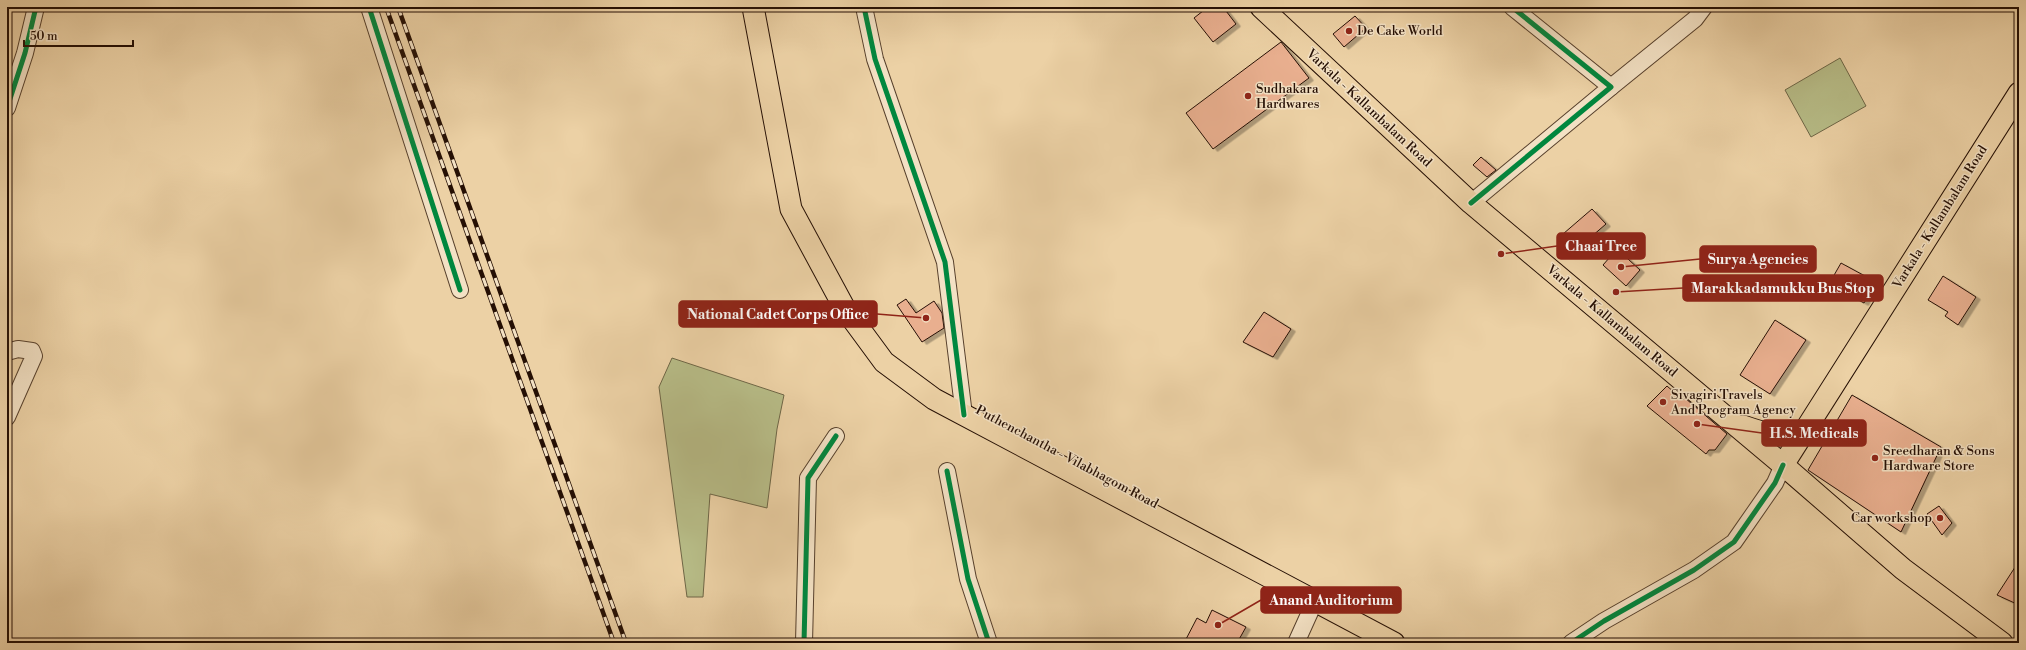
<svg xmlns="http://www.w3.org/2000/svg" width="2026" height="650" viewBox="0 0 2026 650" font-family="'Libre Bodoni',serif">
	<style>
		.green { fill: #b7bc87; stroke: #6e6646 }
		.building { fill: #e9af8f; stroke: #250f04; filter: url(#shadow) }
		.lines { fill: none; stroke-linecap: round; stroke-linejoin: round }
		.minor-casing { stroke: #57402c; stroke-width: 18 }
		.major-casing { stroke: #250f04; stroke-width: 23 }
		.minor { stroke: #f3e1c4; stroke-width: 16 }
		.major { stroke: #ecd1a5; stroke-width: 21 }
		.rail-casing { stroke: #250f04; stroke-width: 4.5 }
		.rail { stroke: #f3e1c4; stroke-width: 3; stroke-dasharray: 9; stroke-linecap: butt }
		.cycleway-casing { stroke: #f3e1c4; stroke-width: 8 }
		.cycleway { stroke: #00873e; stroke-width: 5 }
		.poi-dot { fill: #8f2418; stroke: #f3e1c4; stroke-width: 1.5 }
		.labels { text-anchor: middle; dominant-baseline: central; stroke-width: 3; stroke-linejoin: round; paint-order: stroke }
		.poi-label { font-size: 13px; fill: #250f04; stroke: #f3e1c4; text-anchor: start }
		.street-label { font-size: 13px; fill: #250f04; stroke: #f3e1c4 }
		.leader { fill: none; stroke: #8f2418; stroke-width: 1.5 }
		.callout-dot { fill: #8f2418; stroke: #f3e1c4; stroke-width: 1.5 }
		.callout { fill: #8f2418; stroke: #8f2418; stroke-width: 1.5 }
		.callout-label { font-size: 14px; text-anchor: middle; font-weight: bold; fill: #fff }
	</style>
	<defs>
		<filter id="shadow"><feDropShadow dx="4.5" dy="2.5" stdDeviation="0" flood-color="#0004"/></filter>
	</defs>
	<rect width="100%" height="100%" fill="#ecd1a5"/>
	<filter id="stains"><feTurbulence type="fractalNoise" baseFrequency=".005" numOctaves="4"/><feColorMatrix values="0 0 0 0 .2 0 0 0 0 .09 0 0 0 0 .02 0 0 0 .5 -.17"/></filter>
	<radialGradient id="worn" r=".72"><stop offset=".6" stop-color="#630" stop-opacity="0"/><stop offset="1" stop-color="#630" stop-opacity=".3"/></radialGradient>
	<g class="green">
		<path d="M1840,58L1866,106L1811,137L1785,90Z"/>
		<path d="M672,358L784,395L777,429L767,508L710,494L703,597H687L659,387Z"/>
	</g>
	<g class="building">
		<path d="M1208,7H1223L1236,24L1213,42L1194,18Z"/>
		<path d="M1355,16L1366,28L1344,47L1333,34Z"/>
		<path d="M1281,42L1309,78L1213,149L1186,113Z"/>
		<path d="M1481,157L1496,170L1487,177L1473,165Z"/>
		<path d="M1592,209L1606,224L1577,249L1563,234Z"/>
		<path d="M1617,249L1640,270L1626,286L1603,265Z"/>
		<path d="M1841,263L1876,282L1864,303L1829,284Z"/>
		<path d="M1943,276L1976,297L1958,325L1945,316L1948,312L1928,300Z"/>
		<path d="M906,299L916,313L934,301L942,313L944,328L922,342L897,305Z"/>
		<path d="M1264,312L1291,329L1273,357L1243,342Z"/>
		<path d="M1775,320L1806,340L1770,394L1740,375Z"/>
		<path d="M1667,386L1683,400L1685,398L1727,434L1715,450H1709L1706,454L1647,406Z"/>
		<path d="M1852,395L1941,447L1901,532L1808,470Z"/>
		<path d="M1939,506L1952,523L1942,535L1927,514Z"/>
		<path d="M2019,561V605L1997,595Z"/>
		<path d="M1212,610L1246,627L1237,643H1184L1197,618L1206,623Z"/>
	</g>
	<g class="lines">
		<defs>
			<g id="minor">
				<path d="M369,7L460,290"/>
				<path d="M864,7L875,59L945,262L964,415"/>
				<path d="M1611,87L1695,19L1704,7"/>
				<path d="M7,108L25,53L36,7"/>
				<path d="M1471,203L1611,87L1512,7"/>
				<path d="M7,352L18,349L32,351L34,356L7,417"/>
				<path d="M947,471L968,579L989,643"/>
				<path d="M804,643L808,478L836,436"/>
				<path d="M1296,643L1315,601"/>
				<path d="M1571,643L1604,621L1694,570L1734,542L1775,483L1783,465"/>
			</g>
			<g id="major">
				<path d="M753,7L791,209L845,309L884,362L934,399L1394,643"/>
				<path d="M1261,7L1471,203L1783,465L2019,93"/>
				<path d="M1743,426C1766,434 1778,438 1803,432"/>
				<path d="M1783,465L1903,569L2002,643"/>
			</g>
		</defs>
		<use href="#minor" class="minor-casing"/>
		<use href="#major" class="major-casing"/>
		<use href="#minor" class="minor"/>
		<use href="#major" class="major"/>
		<defs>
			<g id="rail">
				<path d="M386,7L614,643"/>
				<path d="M398,7L626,643"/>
			</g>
		</defs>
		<use href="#rail" class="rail-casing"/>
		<use href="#rail" class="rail"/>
		<defs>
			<g id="cycleway">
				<path d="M369,7L460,290"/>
				<path d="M864,7L875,59L945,262L964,415"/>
				<path d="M7,108L25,53L36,7"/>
				<path d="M1471,203L1611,87L1512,7"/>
				<path d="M947,471L968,579L989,643"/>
				<path d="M804,643L808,478L836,436"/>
				<path d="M1571,643L1604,621L1694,570L1734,542L1775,483L1783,465"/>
			</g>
		</defs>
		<use href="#cycleway" class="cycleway-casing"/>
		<use href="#cycleway" class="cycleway"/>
	</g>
	<g class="poi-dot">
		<circle cx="1349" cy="31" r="4"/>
		<circle cx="1248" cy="96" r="4"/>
		<circle cx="1663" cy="402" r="4"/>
		<circle cx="1875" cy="458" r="4"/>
		<circle cx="1940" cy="518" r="4"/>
	</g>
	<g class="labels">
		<g class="poi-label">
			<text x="1357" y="31">De Cake World</text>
			<text x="1256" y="89">Sudhakara<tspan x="1256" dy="15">Hardwares</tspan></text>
			<text x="1671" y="395">Sivagiri Travels<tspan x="1671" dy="15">And Program Agency</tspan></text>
			<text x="1883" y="451">Sreedharan &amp; Sons<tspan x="1883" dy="15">Hardware Store</tspan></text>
			<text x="1932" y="518" text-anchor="end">Car workshop</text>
		</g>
		<g class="street-label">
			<text transform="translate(1369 108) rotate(43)">Varkala - Kallambalam Road</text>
			<text transform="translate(1940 217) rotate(-58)">Varkala - Kallambalam Road</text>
			<text transform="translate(1612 321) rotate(40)">Varkala - Kallambalam Road</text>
			<text transform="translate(1067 457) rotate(28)">Puthenchantha - Vilabhagom Road</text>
		</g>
	</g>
	<path class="leader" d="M1501 254L1557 246M1621 267L1700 259M1616 292L1683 288M926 318L877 314M1697 424L1762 433M1218 625L1261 600"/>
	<g class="callout-dot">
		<circle cx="1501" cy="254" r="4"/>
		<circle cx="1621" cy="267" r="4"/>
		<circle cx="1616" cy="292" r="4"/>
		<circle cx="926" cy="318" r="4"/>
		<circle cx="1697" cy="424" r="4"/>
		<circle cx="1218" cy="625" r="4"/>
	</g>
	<g class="callout">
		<rect x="1557" y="233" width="88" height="26" rx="4"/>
		<rect x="1700" y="246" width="116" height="26" rx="4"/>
		<rect x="1683" y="275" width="200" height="26" rx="4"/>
		<rect x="679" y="301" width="198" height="26" rx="4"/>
		<rect x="1762" y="420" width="104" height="26" rx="4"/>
		<rect x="1261" y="587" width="140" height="26" rx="4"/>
	</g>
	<g class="callout-label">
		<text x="1601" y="251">Chaai Tree</text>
		<text x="1758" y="264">Surya Agencies</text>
		<text x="1783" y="293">Marakkadamukku Bus Stop</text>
		<text x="778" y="319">National Cadet Corps Office</text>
		<text x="1814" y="438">H.S. Medicals</text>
		<text x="1331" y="605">Anand Auditorium</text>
	</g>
	<rect width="2026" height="650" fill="none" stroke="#ecd1a5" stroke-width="24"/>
	<rect x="8" y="8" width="2010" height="634" fill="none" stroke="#250f04" stroke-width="2"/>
	<rect x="12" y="12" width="2002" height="626" fill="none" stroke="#250f04"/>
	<path d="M24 40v6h109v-6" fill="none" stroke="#250f04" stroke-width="2"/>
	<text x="30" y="40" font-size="12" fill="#250f04" stroke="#f3e1c4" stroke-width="3" paint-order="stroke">50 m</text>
	<rect width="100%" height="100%" filter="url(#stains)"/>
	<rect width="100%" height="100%" fill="url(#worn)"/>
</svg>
